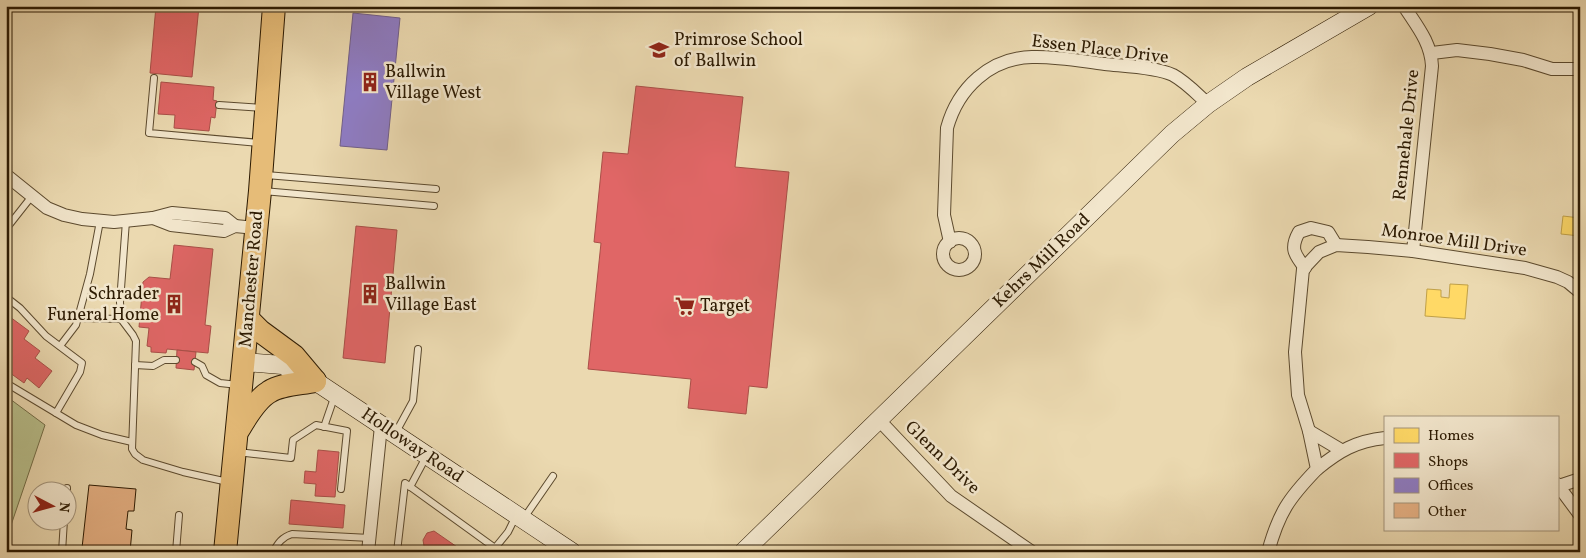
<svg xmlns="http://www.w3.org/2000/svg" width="1586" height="558" viewBox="0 0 1586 558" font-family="Vollkorn,serif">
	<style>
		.green { fill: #b8bf8b; stroke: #726c46 }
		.homes { fill: #ffd966; stroke: #c0a048 }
		.shops { fill: #e06666; stroke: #aa4f48 }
		.offices { fill: #8e7cc3; stroke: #715f89 }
		.building { fill: #e5b083; stroke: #2c1a02 }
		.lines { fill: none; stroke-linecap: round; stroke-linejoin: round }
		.lane-casing { stroke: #5c4a2e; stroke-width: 8 }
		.street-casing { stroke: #5c4a2e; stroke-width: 14 }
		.secondary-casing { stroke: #2c1a02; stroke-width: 19 }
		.highway-casing { stroke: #2c1a02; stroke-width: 24 }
		.lane { stroke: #f2e6cc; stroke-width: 6 }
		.street { stroke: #f2e6cc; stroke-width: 12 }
		.secondary { stroke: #f2e6cc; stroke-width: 18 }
		.highway { stroke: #e6bc78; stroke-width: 22 }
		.labels { text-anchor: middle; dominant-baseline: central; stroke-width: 5; stroke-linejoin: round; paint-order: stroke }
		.poi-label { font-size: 18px; fill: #2c1a02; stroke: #f2e6cc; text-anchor: start }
		.street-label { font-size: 18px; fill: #2c1a02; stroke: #f2e6cc }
	</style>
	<rect width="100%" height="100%" fill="#ebd9b0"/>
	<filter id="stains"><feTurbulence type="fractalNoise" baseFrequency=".004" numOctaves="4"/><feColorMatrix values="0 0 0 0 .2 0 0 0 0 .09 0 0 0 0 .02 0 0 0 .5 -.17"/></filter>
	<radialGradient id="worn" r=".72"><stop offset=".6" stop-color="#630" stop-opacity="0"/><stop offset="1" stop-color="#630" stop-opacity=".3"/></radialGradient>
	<path class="green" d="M6,396L45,425L6,540Z"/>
	<g class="homes">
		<path d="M1563,216L1580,218V236L1561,234Z"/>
		<path d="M1450,284L1468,285L1465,319L1425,316L1427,289L1441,290V297L1449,298Z"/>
		<path d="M802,549L817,550V552H802Z"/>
	</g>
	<g class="shops">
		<path d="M156,6H199L192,77L150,73Z"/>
		<path d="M161,82L214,87L213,100L217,101L215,118L211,117L209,131L174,128L175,115L158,114Z"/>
		<path d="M636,86L743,97L735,167L789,172L767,388L749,386L746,414L688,408L691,379L588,369L601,243L594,242L603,152L628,154Z"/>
		<path d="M356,226L397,230L385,363L343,358Z"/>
		<path d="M174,245L213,249L205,325L211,326L208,353L167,349L166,353L151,352V347L147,346L149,328L139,327L143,282L149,277L170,279Z"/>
		<path d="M6,314L29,331L24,339L40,351L35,358L52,371L39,388L27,378L24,383L6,370Z"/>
		<path d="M177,350L196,352L194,370L176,368Z"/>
		<path d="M318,450L339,452L335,497L315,496L316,484L304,483L305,471L316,472Z"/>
		<path d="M291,500L345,505L343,528L289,524Z"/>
		<path d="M434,531L460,549V552H425L427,549L424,546L423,540L427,533Z"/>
	</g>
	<path class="offices" d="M353,13L400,18L387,150L340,146Z"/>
	<path class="building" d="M89,485L136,489L134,511H128L126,529L132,530L130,552L82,548Z"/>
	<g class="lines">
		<defs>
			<g id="lane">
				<path d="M154,78L149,133L260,143"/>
				<path d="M219,105L262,108"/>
				<path d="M266,175L436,189"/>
				<path d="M263,191L434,206"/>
				<path d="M126,221L120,302L121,319L133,335L136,341L132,449L135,454L143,460L183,472L228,482"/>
				<path d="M6,229L32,196"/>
				<path d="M6,297L20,308L46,336L82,363L80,372L56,413"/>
				<path d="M78,318L121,319"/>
				<path d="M60,346L76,325L90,274L100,221"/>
				<path d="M195,362L202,366L206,375L220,383L238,385"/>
				<path d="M135,365L153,366L164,360H176"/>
				<path d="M6,383L76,425L102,435L132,442"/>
				<path d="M324,427L335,395"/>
				<path d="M395,434L413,401L418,349"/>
				<path d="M237,452L291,458L293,440L316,425L347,431L341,489"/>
				<path d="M410,487L426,457"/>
				<path d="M67,490V488"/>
				<path d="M524,518L553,476"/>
				<path d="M62,552L64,520"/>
				<path d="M176,552L179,515"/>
				<path d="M273,552C278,543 282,537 292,534L370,538"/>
				<path d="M397,552L405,483L495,548L508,532L516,516"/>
			</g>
			<g id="street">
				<path d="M1404,6C1416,25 1431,42 1432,66L1413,251"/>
				<path d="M1432,53L1457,50L1490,54L1523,60L1552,69H1580"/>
				<path d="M6,175L47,208L64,215L82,219L114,222L153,218L172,213L225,218L235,226"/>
				<path d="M153,218L171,225L224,231L235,226L256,228"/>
				<circle cx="959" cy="254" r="16"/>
				<path d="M950,242L944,215L947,128C958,88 990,58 1032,57C1056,56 1081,61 1105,64C1123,66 1157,67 1173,75C1186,82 1197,94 1208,104"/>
				<path d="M1305,268C1294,254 1290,248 1299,232L1311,228L1328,232L1336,245"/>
				<path d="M879,420L951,496L1032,552"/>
				<path d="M1309,431L1341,450"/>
				<path d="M1317,469C1339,451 1356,441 1385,438"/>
				<path d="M1557,484L1580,515"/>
				<path d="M1559,486L1580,479"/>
				<path d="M368,552L381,426"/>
				<path d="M1268,552C1279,512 1289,498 1317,469L1309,431L1298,395L1295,352L1303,269L1319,252L1336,245L1368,247L1413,251L1525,268L1557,277L1568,282L1580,292"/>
			</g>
			<g id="secondary">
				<path d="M244,362L282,365L315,381L572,552"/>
				<path d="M743,552L1172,134L1208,104L1247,77L1369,6"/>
			</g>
			<g id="highway">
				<path d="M248,319L260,331L294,356L315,381"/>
				<path d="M239,429C246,417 257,399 269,392C281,384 301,384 315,381"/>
				<path d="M225,552L260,191L274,6"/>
			</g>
		</defs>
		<use href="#lane" class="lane-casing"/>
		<use href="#street" class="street-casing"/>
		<use href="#secondary" class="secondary-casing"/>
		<use href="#highway" class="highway-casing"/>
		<use href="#lane" class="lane"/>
		<use href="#street" class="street"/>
		<use href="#secondary" class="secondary"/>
		<use href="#highway" class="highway"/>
	</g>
	<defs>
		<symbol id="school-bare" viewBox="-9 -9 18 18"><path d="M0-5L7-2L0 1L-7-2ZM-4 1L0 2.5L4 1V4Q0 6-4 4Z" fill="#8f2418" stroke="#f2e6cc" stroke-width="2.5" paint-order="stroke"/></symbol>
		<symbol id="building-bare" viewBox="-9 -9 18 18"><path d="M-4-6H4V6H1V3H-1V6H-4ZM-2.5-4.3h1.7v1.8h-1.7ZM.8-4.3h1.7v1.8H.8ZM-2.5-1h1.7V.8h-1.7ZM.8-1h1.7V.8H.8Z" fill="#8f2418" stroke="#f2e6cc" stroke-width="2.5" paint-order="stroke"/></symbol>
		<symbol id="supermarket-bare" viewBox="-9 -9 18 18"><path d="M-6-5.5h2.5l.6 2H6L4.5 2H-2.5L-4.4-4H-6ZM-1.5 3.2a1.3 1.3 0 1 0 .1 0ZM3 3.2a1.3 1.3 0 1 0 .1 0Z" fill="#8f2418" stroke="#f2e6cc" stroke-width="2.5" paint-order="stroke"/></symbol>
	</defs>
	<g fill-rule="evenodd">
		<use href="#school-bare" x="645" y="36" width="28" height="28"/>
		<use href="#building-bare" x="356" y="68" width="28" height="28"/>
		<use href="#building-bare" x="356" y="280" width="28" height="28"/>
		<use href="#building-bare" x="160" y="290" width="28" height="28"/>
		<use href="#supermarket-bare" x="671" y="292" width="28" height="28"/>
	</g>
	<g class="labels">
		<g class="poi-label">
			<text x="674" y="40">Primrose School<tspan x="674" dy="21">of Ballwin</tspan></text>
			<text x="385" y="72">Ballwin<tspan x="385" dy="21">Village West</tspan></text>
			<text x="385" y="284">Ballwin<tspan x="385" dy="21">Village East</tspan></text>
			<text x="159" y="294" text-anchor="end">Schrader<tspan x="159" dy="21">Funeral Home</tspan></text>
			<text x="700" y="306">Target</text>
		</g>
		<g class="street-label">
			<text transform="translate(1100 50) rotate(7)">Essen Place Drive</text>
			<text transform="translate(1407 135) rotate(-84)">Rennehale Drive</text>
			<text transform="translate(1454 241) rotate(8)">Monroe Mill Drive</text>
			<text transform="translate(1042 261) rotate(-44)">Kehrs Mill Road</text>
			<text transform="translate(252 279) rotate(-85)">Manchester Road</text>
			<text transform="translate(412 446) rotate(34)">Holloway Road</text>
			<text transform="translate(942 458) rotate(44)">Glenn Drive</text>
		</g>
	</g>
	<rect width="1586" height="558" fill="none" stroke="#ebd9b0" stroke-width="25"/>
	<rect x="8" y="8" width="1571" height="543" fill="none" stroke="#2c1a02" stroke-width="2.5"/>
	<rect x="12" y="12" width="1561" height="533" fill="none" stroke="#2c1a02"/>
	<rect x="1384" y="416" width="175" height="115" fill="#f2e6cc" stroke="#a3947b"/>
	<rect x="1394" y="428" width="25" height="15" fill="#ffd966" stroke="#a3947b"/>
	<text x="1428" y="440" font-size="15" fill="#2c1a02">Homes</text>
	<rect x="1394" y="453" width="25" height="15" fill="#e06666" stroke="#a3947b"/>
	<text x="1428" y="466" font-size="15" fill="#2c1a02">Shops</text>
	<rect x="1394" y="478" width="25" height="15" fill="#8e7cc3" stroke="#a3947b"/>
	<text x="1428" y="490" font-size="15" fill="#2c1a02">Offices</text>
	<rect x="1394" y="503" width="25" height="15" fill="#e5b083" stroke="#a3947b"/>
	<text x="1428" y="516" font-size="15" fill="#2c1a02">Other</text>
	<g transform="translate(52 506) rotate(96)"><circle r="24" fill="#f2e6cc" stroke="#a3947b"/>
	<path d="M0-4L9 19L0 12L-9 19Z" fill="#8f2418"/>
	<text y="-8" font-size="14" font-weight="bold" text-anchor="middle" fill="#2c1a02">N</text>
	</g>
	<rect width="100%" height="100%" filter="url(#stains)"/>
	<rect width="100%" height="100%" fill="url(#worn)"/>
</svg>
